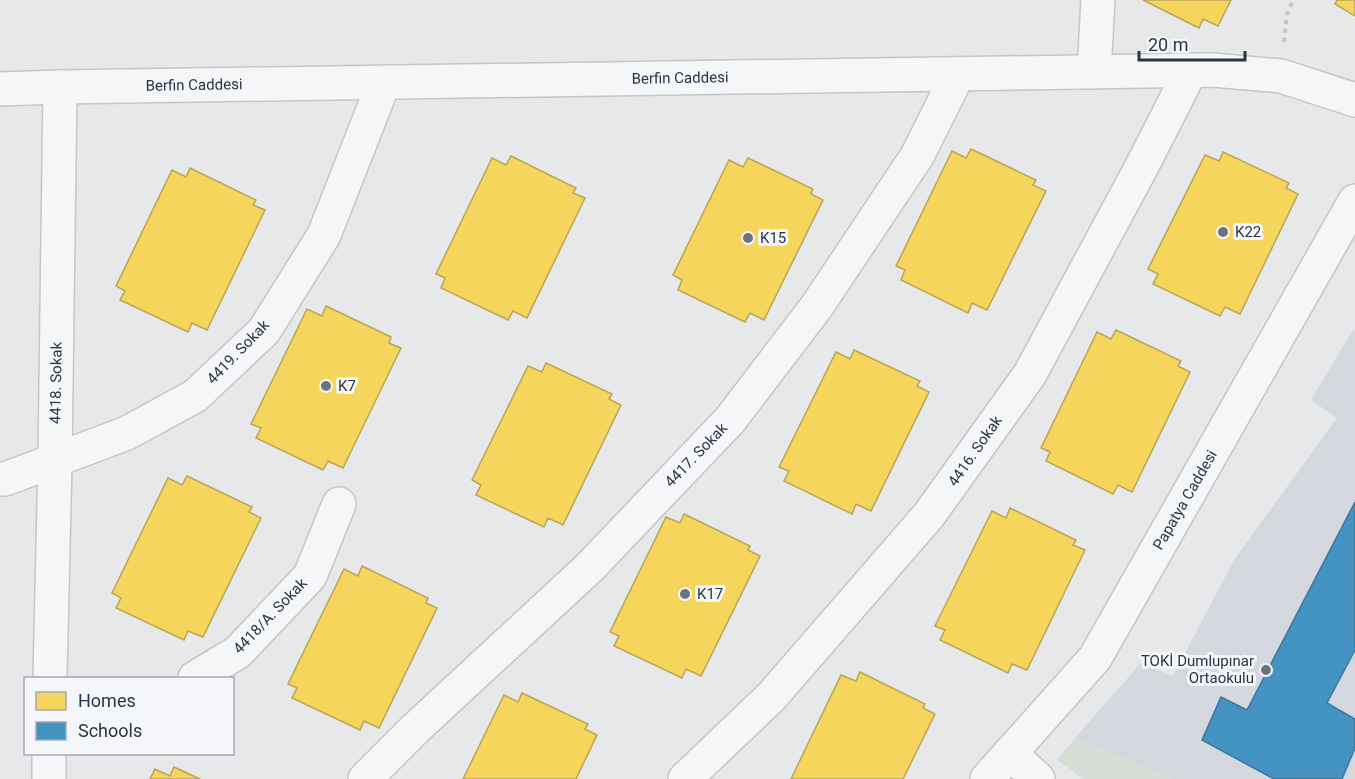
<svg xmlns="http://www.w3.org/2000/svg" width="1355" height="779" viewBox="0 0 1355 779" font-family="Roboto,sans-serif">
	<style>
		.built { fill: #d4d7dd }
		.green { fill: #d6ded6 }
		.homes { fill: #f6d55c; stroke: #b9a555; stroke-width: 1.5 }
		.schools { fill: #4393c3; stroke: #3c769d; stroke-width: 1.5 }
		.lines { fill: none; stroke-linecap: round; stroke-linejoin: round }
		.minor-casing { stroke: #c4c6c8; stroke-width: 36 }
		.path { stroke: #c5c6ca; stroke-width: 4; stroke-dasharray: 4.5 4.5; stroke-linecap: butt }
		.minor { stroke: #f5f6f7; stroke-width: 33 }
		.poi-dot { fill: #6c737f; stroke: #f4f6f9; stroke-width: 2 }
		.labels { text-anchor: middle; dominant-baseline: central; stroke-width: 6; stroke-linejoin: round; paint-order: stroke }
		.street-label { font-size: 15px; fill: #2b3445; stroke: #f4f6f9 }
		.poi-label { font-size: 15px; fill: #2b3445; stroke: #f4f6f9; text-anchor: start }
	</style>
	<rect width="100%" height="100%" fill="#e6e8ea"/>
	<path class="built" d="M1353,330L1355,331V779H1172L1075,738L1141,663L1173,676L1234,560L1337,418L1311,400Z"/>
	<path class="green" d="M1075,738L1172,779H1084L1057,760Z"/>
	<g class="homes">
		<path d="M1143,0H1231L1218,26L1203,19L1199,28Z"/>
		<path d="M1337,0H1355V16L1335,4Z"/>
		<path d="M971,149L1036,180L1033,185L1046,191L987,310L972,303L968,313L901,280L905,270L896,266L952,151L966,158Z"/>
		<path d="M1223,152L1289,183L1286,188L1298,194L1240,314L1225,307L1220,316L1153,284L1158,274L1148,269L1205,155L1219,161Z"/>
		<path d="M511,156L576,188L573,193L585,198L527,318L513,311L508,320L441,288L445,278L436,274L492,158L506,165Z"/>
		<path d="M748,158L813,189L811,194L823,200L764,320L750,313L745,322L678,290L682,280L673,275L729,160L743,167Z"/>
		<path d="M190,168L256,200L253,205L265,210L207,330L192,323L188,332L120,300L125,291L116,286L172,170L186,177Z"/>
		<path d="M326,306L391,337L389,343L401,348L343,468L328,461L323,470L256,438L261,428L251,424L307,309L322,316Z"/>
		<path d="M1116,330L1181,361L1178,366L1190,372L1132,492L1118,485L1113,494L1046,461L1050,452L1041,448L1097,332L1111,339Z"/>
		<path d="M854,350L920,381L917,386L929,392L871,511L856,504L852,514L784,481L789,471L779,467L836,352L850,359Z"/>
		<path d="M546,363L612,394L609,399L621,405L563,525L548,518L544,527L476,495L481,485L472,480L528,366L542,372Z"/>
		<path d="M187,476L252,507L249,512L261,518L203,637L188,631L184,640L116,608L121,598L112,593L168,478L182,485Z"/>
		<path d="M1010,508L1076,540L1073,545L1085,550L1027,670L1012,664L1008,673L940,640L945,630L935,626L992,511L1006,518Z"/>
		<path d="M684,514L750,546L748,550L760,556L701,676L686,669L682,678L614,646L619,636L610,632L666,517L680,523Z"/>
		<path d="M362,566L428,598L426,603L437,608L379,728L364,721L360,730L292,698L297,688L288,684L344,569L358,576Z"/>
		<path d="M860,672L925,704L923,708L935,714L903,779H791L841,675L856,681Z"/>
		<path d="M522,693L588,724L585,729L597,735L576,779H463L504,695L518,702Z"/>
		<path d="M174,767L200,779H150L155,769L170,776Z"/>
	</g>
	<path class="schools" d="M1355,502V650L1327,703L1355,719V748L1342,779H1274L1202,740L1221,697L1247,710Z"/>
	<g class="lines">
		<defs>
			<g id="minor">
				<path d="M1094,72L1098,0"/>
				<path d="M0,89L60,87L1213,70L1281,76L1355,100"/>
				<path d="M0,479H5L127,433L195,396L264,331L324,235L384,82"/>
				<path d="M50,678L55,460L60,87"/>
				<path d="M195,678L238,652L310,576L339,504"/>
				<path d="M1010,753L1038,779"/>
				<path d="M49,779V754"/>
				<path d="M365,779L415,729L590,567L730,420L817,306L917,156L958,74"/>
				<path d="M685,779L772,696L929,515L1030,374L1141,168L1191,70"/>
				<path d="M987,779L1095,658L1355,201"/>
			</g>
		</defs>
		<use href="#minor" class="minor-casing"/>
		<path class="path" d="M1284,42L1287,14L1293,0"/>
		<use href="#minor" class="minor"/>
	</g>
	<g class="poi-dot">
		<circle cx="1223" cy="232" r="6"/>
		<circle cx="748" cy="238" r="6"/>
		<circle cx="326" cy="386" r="6"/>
		<circle cx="685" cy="594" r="6"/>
		<circle cx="1266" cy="670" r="6"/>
	</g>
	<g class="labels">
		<g class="street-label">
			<text transform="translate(680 78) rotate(-1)">Berfin Caddesi</text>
			<text transform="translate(194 85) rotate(-1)">Berfin Caddesi</text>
			<text transform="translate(238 352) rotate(-46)">4419. Sokak</text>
			<text transform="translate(56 383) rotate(-89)">4418. Sokak</text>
			<text transform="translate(975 451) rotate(-55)">4416. Sokak</text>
			<text transform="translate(696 455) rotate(-46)">4417. Sokak</text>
			<text transform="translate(1185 500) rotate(-60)">Papatya Caddesi</text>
			<text transform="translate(270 616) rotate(-46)">4418/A. Sokak</text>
		</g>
		<g class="poi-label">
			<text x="1235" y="232">K22</text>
			<text x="760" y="238">K15</text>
			<text x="338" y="386">K7</text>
			<text x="697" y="594">K17</text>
			<text x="1254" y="661" text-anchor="end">TOKİ Dumlupınar<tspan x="1254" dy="17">Ortaokulu</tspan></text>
		</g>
	</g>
	<rect x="24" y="677" width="210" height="78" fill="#f4f6f9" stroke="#a4a8b1" stroke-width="1.5"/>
	<rect x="36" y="692" width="30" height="18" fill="#f6d55c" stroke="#a4a8b1" stroke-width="1.5"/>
	<text x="78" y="707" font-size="18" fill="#2b3445">Homes</text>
	<rect x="36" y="722" width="30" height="18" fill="#4393c3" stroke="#a4a8b1" stroke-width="1.5"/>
	<text x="78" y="737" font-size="18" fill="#2b3445">Schools</text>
	<path d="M1139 51v9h106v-9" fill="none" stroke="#2b3445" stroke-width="3"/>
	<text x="1148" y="51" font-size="18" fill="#2b3445" stroke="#f4f6f9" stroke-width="4.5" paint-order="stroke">20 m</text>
</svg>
